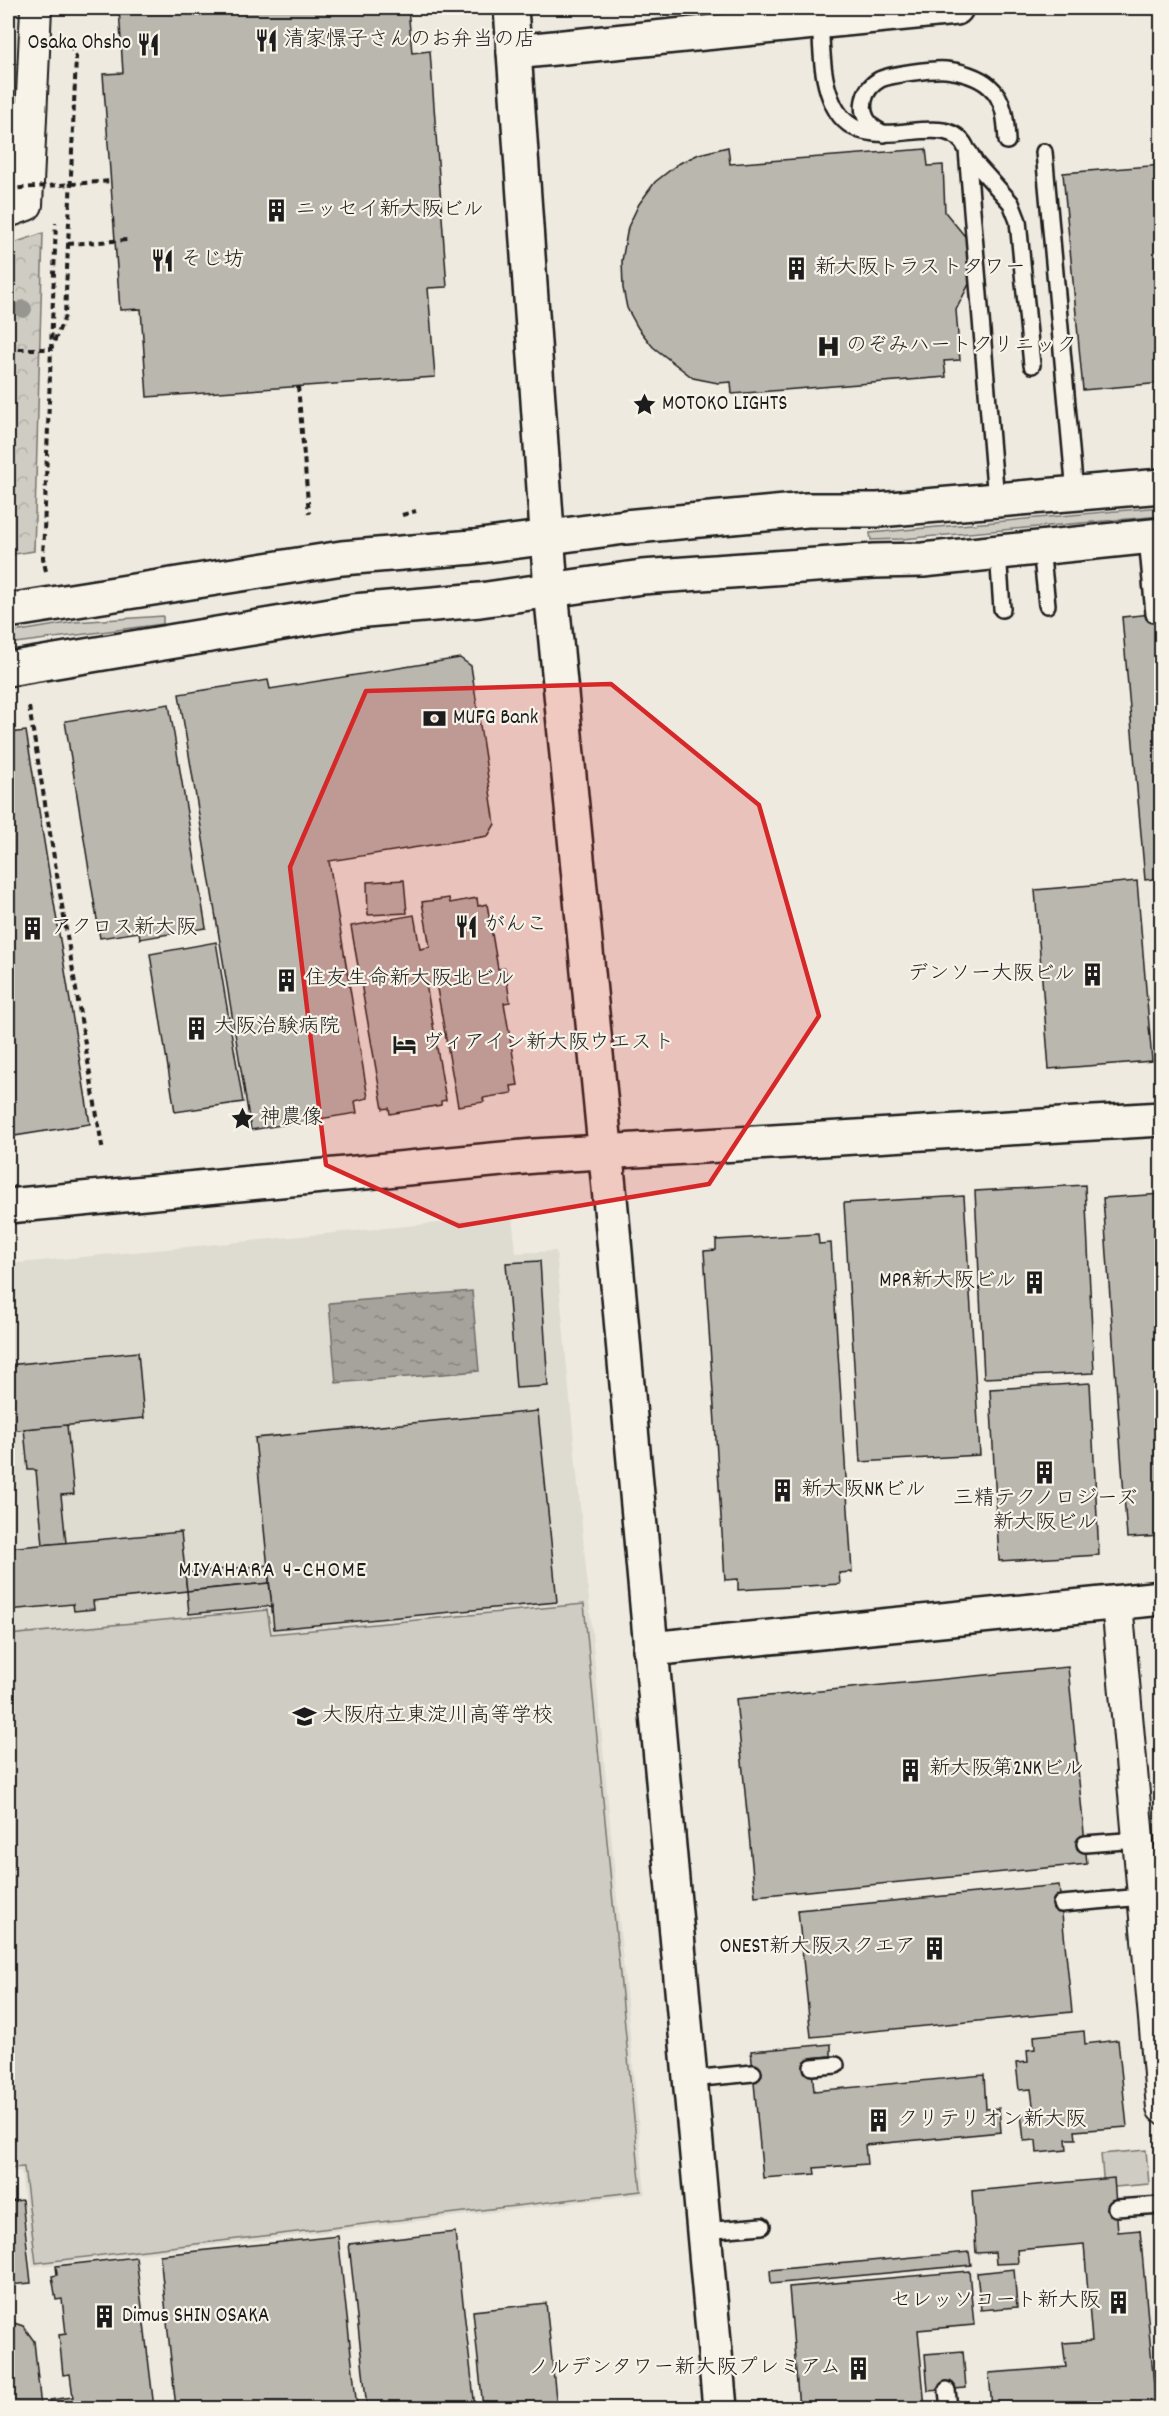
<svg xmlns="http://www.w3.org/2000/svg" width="1169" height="2416" viewBox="0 0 1169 2416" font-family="Dekko,'Klee One',sans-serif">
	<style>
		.built { fill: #dedbd1 }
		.green { fill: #cfccc3; stroke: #767470; stroke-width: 1.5 }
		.park { fill: url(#park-crowns); stroke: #767470; stroke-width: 1.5 }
		.water { fill: url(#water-ripples); stroke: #6f6d69; stroke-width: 1.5 }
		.building { fill: #bab7af; stroke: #1c1c1c; stroke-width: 1.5 }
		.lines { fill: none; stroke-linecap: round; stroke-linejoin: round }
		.lane-casing { stroke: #1c1c1c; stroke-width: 20 }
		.street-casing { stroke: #1c1c1c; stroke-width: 34 }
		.secondary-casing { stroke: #1c1c1c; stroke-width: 38 }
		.path { stroke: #1c1c1c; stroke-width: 4; stroke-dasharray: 6 4.5; stroke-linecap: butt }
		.lane { stroke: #f7f3e8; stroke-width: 15 }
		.street { stroke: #f7f3e8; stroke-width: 30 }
		.secondary { stroke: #f7f3e8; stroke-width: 33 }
		.path-bridge { stroke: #1c1c1c; stroke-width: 4; stroke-dasharray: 6 4.5; stroke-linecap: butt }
		.tree { fill: #989690 }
		.marked { fill: #d62828; fill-opacity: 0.2; stroke: #d62828; stroke-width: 4.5; stroke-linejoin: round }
		.labels { text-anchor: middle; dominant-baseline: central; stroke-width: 4.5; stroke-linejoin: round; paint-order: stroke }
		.poi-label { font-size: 21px; fill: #1c1c1c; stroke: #f7f3e8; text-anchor: start }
		.neighbourhood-label { font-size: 22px; letter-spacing: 1.5px; fill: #1c1c1c; stroke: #f7f3e8 }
	</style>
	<defs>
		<pattern id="park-crowns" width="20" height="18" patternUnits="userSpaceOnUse" patternTransform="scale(1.5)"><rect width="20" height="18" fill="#cfccc3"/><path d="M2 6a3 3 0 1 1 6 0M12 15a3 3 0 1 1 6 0" fill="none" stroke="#b1afa7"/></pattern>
		<pattern id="water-ripples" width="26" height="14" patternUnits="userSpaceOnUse" patternTransform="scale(1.5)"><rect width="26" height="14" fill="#a6a39d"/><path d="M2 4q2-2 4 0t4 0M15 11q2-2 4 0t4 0" fill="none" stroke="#86847f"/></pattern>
	</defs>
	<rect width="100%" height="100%" fill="#eeeae0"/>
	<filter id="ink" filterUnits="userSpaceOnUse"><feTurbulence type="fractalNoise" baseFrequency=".0167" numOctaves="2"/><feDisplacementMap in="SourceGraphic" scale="12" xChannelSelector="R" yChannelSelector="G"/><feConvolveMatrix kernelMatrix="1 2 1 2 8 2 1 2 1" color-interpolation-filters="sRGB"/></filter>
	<g filter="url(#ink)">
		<path class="built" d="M512,1216L516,1253L556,1251L645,2194L32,2267L21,2171L8,2173V1264Z"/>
		<g class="green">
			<path d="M1161,507V516L902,539L871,540L870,533Z"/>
			<path d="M163,616V624L8,644V633L74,622Z"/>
			<path d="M584,1604L641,2191L36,2263L24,2167L8,2168V1635L267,1610L271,1634Z"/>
			<path d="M1146,2150L1149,2184L1104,2188L1101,2154Z"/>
		</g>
		<path class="park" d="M43,233L34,551L8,555V245Z"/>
		<path class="water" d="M472,1291L479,1371L336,1383L329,1303Z"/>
		<g class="building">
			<path d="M119,8H408L412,53L430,51L447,287L428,288L435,377L147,397L141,309L120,310L103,74L123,73Z"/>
			<path d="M728,147L730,164L926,149L928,166L943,165L945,212L968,240L972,278L956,310L960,360L944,361L946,377L732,394L731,382L718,383L693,378L653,347L638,328L627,308L623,288L622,261L628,227L639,204L655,182L678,164L699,154Z"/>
			<path d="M1162,165V383L1083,390L1063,173Z"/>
			<path d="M1162,613V878L1145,880L1122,617Z"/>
			<path d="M460,658L471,666L495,824L488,836L329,861L368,1098L355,1101L357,1113L251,1130L179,694L268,680L270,689Z"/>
			<path d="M169,704L206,928L140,939L139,932L100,938L65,721Z"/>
			<path d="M26,731L90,1124L8,1137V733Z"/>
			<path d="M404,880L407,913L368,915L367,882Z"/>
			<path d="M1137,881L1152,1061L1049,1069L1035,890Z"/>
			<path d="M449,898L450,903L477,898L478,906L487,904L498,969L505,968L510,1002L504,1003L518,1085L511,1086L512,1093L483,1098L484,1102L458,1106L436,983L426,984L446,1100L441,1101V1105L390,1114L389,1108L383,1109L351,926L414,915L420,949L430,947L422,902Z"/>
			<path d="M216,942L243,1102L175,1112L150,954Z"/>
			<path d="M1085,1185L1094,1373L984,1378L975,1191Z"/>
			<path d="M1162,1194V1536L1127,1538L1103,1198Z"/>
			<path d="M964,1196L980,1455L860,1462L844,1203Z"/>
			<path d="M818,1234L819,1244L831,1243L852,1572L839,1573L840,1584L738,1590V1579L725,1580L704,1251L716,1250V1240Z"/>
			<path d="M540,1261L548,1386L516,1388L506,1263Z"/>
			<path d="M138,1352L144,1418L8,1431V1365Z"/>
			<path d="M1090,1383L1099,1555L999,1561L990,1389Z"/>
			<path d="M538,1411L557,1602L274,1629L255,1438Z"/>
			<path d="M67,1425L74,1494L61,1495L66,1543L43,1545L36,1470H28L24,1429Z"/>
			<path d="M181,1532L187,1591L93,1601L94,1609L74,1611L73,1604L8,1610V1548Z"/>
			<path d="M268,1565L269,1583L187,1591L185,1573Z"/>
			<path d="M269,1583L272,1606L189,1614L187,1591Z"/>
			<path d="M1068,1667L1087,1864L755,1896L736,1699Z"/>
			<path d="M1155,1746H1162V1820L1159,1787Z"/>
			<path d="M1059,1885L1072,2012L811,2037L798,1910Z"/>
			<path d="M1084,2031L1085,2044L1118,2040L1127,2127L1075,2131L1076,2139H1066L1067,2150L1037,2153L1036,2140L1024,2141L1021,2114L1034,2113L1031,2089L1019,2090L1016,2063L1028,2062L1027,2050L1035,2049L1034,2036Z"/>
			<path d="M831,2044V2056L811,2058L814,2091L984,2075L986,2109L999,2108L1001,2132L865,2145L867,2164L814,2168L815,2174L763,2178L751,2051Z"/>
			<path d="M1114,2178L1118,2232L1140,2230L1156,2408H992L989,2373L1066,2367L1063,2343L1092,2341L1084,2244L1017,2250L1018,2263L996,2264L995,2252L976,2253L972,2191Z"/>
			<path d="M22,2200L31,2283L8,2285V2202Z"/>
			<path d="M455,2232L475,2408H367L349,2244Z"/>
			<path d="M338,2236L357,2408H176L160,2255Z"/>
			<path d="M969,2252L971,2265L771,2284L770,2270Z"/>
			<path d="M136,2257L154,2408H51L50,2400L73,2397L70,2374L63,2375L59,2335L66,2334L62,2299L56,2300L52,2276L57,2275L56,2266Z"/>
			<path d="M1014,2269L1017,2307L981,2310L977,2273Z"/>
			<path d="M969,2271L974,2325L918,2330L925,2408H799L789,2287Z"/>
			<path d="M546,2303L557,2408H483L473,2311Z"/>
			<path d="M8,2321L23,2326L34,2341L41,2408H8Z"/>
			<path d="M963,2351L966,2388L928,2391L925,2354Z"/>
		</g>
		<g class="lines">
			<defs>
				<g id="lane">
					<path d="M820,21C822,46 821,75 831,99C858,171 947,99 967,150L996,500"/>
					<path d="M884,134C879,131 873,128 870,124C858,110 863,89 879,80C890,74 933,69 946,70C960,71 979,77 989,86C1005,99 1006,122 1007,141"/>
					<path d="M969,152L976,164L1011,203L1018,221L1032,365"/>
					<path d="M1044,152L1075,493"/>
					<path d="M1147,537L1154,614"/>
					<path d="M1041,548L1047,605"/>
					<path d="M998,552L1002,609"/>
					<path d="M1085,1844L1138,1840"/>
					<path d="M1061,1904L1143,1897"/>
					<path d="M812,2067L836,2065"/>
					<path d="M691,2079L753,2073"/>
					<path d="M1116,2208L1162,2205"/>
					<path d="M704,2231L762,2226"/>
					<path d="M947,2390L949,2408"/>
				</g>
				<g id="street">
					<path d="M8,212L27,205L36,8"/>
					<path d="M1117,1603L1162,2108"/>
				</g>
				<g id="secondary">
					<path d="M511,8L551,590L612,1219L720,2408"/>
					<path d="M514,52L956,8"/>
					<path d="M8,611L342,558L473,547L625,527L807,510H878L1162,486"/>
					<path d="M8,669L354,611L480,600L642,577L874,561L923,560L1162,535"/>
					<path d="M8,1206L534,1156L1162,1119"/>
					<path d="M650,1649L1162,1598"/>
				</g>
			</defs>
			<use href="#lane" class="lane-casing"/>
			<use href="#street" class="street-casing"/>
			<use href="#secondary" class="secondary-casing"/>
			<g class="path">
				<path d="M68,244L128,240"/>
				<path d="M8,349H51L56,223"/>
				<path d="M298,386L309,514"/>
				<path d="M402,515L416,511"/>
				<path d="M46,571L43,558L51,349L65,316L76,57L69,43"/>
				<path d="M29,707L103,1152"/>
			</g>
			<use href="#lane" class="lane"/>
			<use href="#street" class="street"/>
			<use href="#secondary" class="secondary"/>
			<path class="path-bridge" d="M8,189L111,181"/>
		</g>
		<circle class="tree" cx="23" cy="309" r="9"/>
	</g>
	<path class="marked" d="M611,684L759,805L819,1016L709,1184L459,1226L326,1165L290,867L366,691Z"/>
	<defs>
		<symbol id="restaurant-bare" viewBox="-9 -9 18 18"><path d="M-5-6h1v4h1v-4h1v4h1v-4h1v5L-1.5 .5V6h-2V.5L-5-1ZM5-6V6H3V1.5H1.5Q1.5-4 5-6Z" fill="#1c1c1c" stroke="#f7f3e8" stroke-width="2.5" paint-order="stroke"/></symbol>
		<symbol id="building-bare" viewBox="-9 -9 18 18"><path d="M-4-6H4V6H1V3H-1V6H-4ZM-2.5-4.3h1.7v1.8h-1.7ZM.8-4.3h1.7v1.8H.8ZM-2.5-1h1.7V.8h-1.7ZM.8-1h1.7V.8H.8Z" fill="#1c1c1c" stroke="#f7f3e8" stroke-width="2.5" paint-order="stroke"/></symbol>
		<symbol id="hospital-bare" viewBox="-9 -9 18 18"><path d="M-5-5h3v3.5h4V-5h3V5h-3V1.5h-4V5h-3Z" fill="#1c1c1c" stroke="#f7f3e8" stroke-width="2.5" paint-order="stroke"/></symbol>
		<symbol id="sight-bare" viewBox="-9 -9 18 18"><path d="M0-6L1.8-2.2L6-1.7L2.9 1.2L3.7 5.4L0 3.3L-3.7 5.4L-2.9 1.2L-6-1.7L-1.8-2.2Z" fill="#1c1c1c" stroke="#f7f3e8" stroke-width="2.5" paint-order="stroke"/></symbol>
		<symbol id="bank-bare" viewBox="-9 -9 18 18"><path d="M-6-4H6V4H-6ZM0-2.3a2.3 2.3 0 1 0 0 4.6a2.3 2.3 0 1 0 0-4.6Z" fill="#1c1c1c" stroke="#f7f3e8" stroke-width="2.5" paint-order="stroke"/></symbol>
		<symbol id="hotel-bare" viewBox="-9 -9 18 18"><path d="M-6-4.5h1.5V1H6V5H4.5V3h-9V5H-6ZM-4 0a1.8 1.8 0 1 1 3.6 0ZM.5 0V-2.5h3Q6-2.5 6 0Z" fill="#1c1c1c" stroke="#f7f3e8" stroke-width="2.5" paint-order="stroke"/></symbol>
		<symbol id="school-bare" viewBox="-9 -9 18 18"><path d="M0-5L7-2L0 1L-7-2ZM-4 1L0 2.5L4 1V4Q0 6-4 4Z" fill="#1c1c1c" stroke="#f7f3e8" stroke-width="2.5" paint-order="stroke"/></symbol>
	</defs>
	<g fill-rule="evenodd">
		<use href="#restaurant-bare" x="250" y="24" width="33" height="33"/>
		<use href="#restaurant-bare" x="132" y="28" width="33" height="33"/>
		<use href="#building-bare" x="260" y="194" width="33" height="33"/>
		<use href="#restaurant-bare" x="146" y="244" width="33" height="33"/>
		<use href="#building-bare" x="780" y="252" width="33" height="33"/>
		<use href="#hospital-bare" x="812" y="330" width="33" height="33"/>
		<use href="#sight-bare" x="628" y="388" width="33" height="33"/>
		<use href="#bank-bare" x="418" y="702" width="33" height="33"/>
		<use href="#restaurant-bare" x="450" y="910" width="33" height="33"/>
		<use href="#building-bare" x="16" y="912" width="33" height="33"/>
		<use href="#building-bare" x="1076" y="958" width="33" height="33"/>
		<use href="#building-bare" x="270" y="964" width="33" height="33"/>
		<use href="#building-bare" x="180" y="1012" width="33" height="33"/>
		<use href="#hotel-bare" x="388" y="1028" width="33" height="33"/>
		<use href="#sight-bare" x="226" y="1102" width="33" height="33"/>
		<use href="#building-bare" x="1018" y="1266" width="33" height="33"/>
		<use href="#building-bare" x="1028" y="1456" width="33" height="33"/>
		<use href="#building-bare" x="766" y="1474" width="33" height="33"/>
		<use href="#school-bare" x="288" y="1700" width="33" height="33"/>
		<use href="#building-bare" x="894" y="1754" width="33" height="33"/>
		<use href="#building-bare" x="918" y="1932" width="33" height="33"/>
		<use href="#building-bare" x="862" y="2104" width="33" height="33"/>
		<use href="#building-bare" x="1102" y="2286" width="33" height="33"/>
		<use href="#building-bare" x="88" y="2300" width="33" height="33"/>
		<use href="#building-bare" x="842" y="2352" width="33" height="33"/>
	</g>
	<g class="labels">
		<g class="poi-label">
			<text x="284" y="41">清家憬子さんのお弁当の店</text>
			<text x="131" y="44" text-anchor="end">Osaka Ohsho</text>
			<text x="295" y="211">ニッセイ新大阪ビル</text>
			<text x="181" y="261">そじ坊</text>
			<text x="815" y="269">新大阪トラストタワー</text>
			<text x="846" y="347">のぞみハートクリニック</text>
			<text x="662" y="405">MOTOKO LIGHTS</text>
			<text x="453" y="719">MUFG Bank</text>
			<text x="484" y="926">がんこ</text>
			<text x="51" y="929">アクロス新大阪</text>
			<text x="1075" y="975" text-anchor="end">デンソー大阪ビル</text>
			<text x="305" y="980">住友生命新大阪北ビル</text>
			<text x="214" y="1028">大阪治験病院</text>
			<text x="422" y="1044">ヴィアイン新大阪ウエスト</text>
			<text x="260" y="1119">神農像</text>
			<text x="1016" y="1282" text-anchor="end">MPR新大阪ビル</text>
			<text x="801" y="1491">新大阪NKビル</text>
			<text x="1045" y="1500" text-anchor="middle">三精テクノロジーズ<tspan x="1045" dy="24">新大阪ビル</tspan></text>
			<text x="322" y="1717">大阪府立東淀川高等学校</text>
			<text x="929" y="1770">新大阪第2NKビル</text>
			<text x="916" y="1948" text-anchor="end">ONEST新大阪スクエア</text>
			<text x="897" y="2121">クリテリオン新大阪</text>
			<text x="1100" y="2302" text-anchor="end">セレッソコート新大阪</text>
			<text x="122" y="2317">Dimus SHIN OSAKA</text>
			<text x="841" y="2369" text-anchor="end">ノルデンタワー新大阪プレミアム</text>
		</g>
		<g class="neighbourhood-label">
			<text x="273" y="1571">MIYAHARA 4-CHOME</text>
		</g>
	</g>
	<rect width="1169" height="2416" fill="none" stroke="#f7f3e8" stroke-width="30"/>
	<rect x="15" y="15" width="1139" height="2386" fill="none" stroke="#1c1c1c" stroke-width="2" filter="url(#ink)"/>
</svg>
